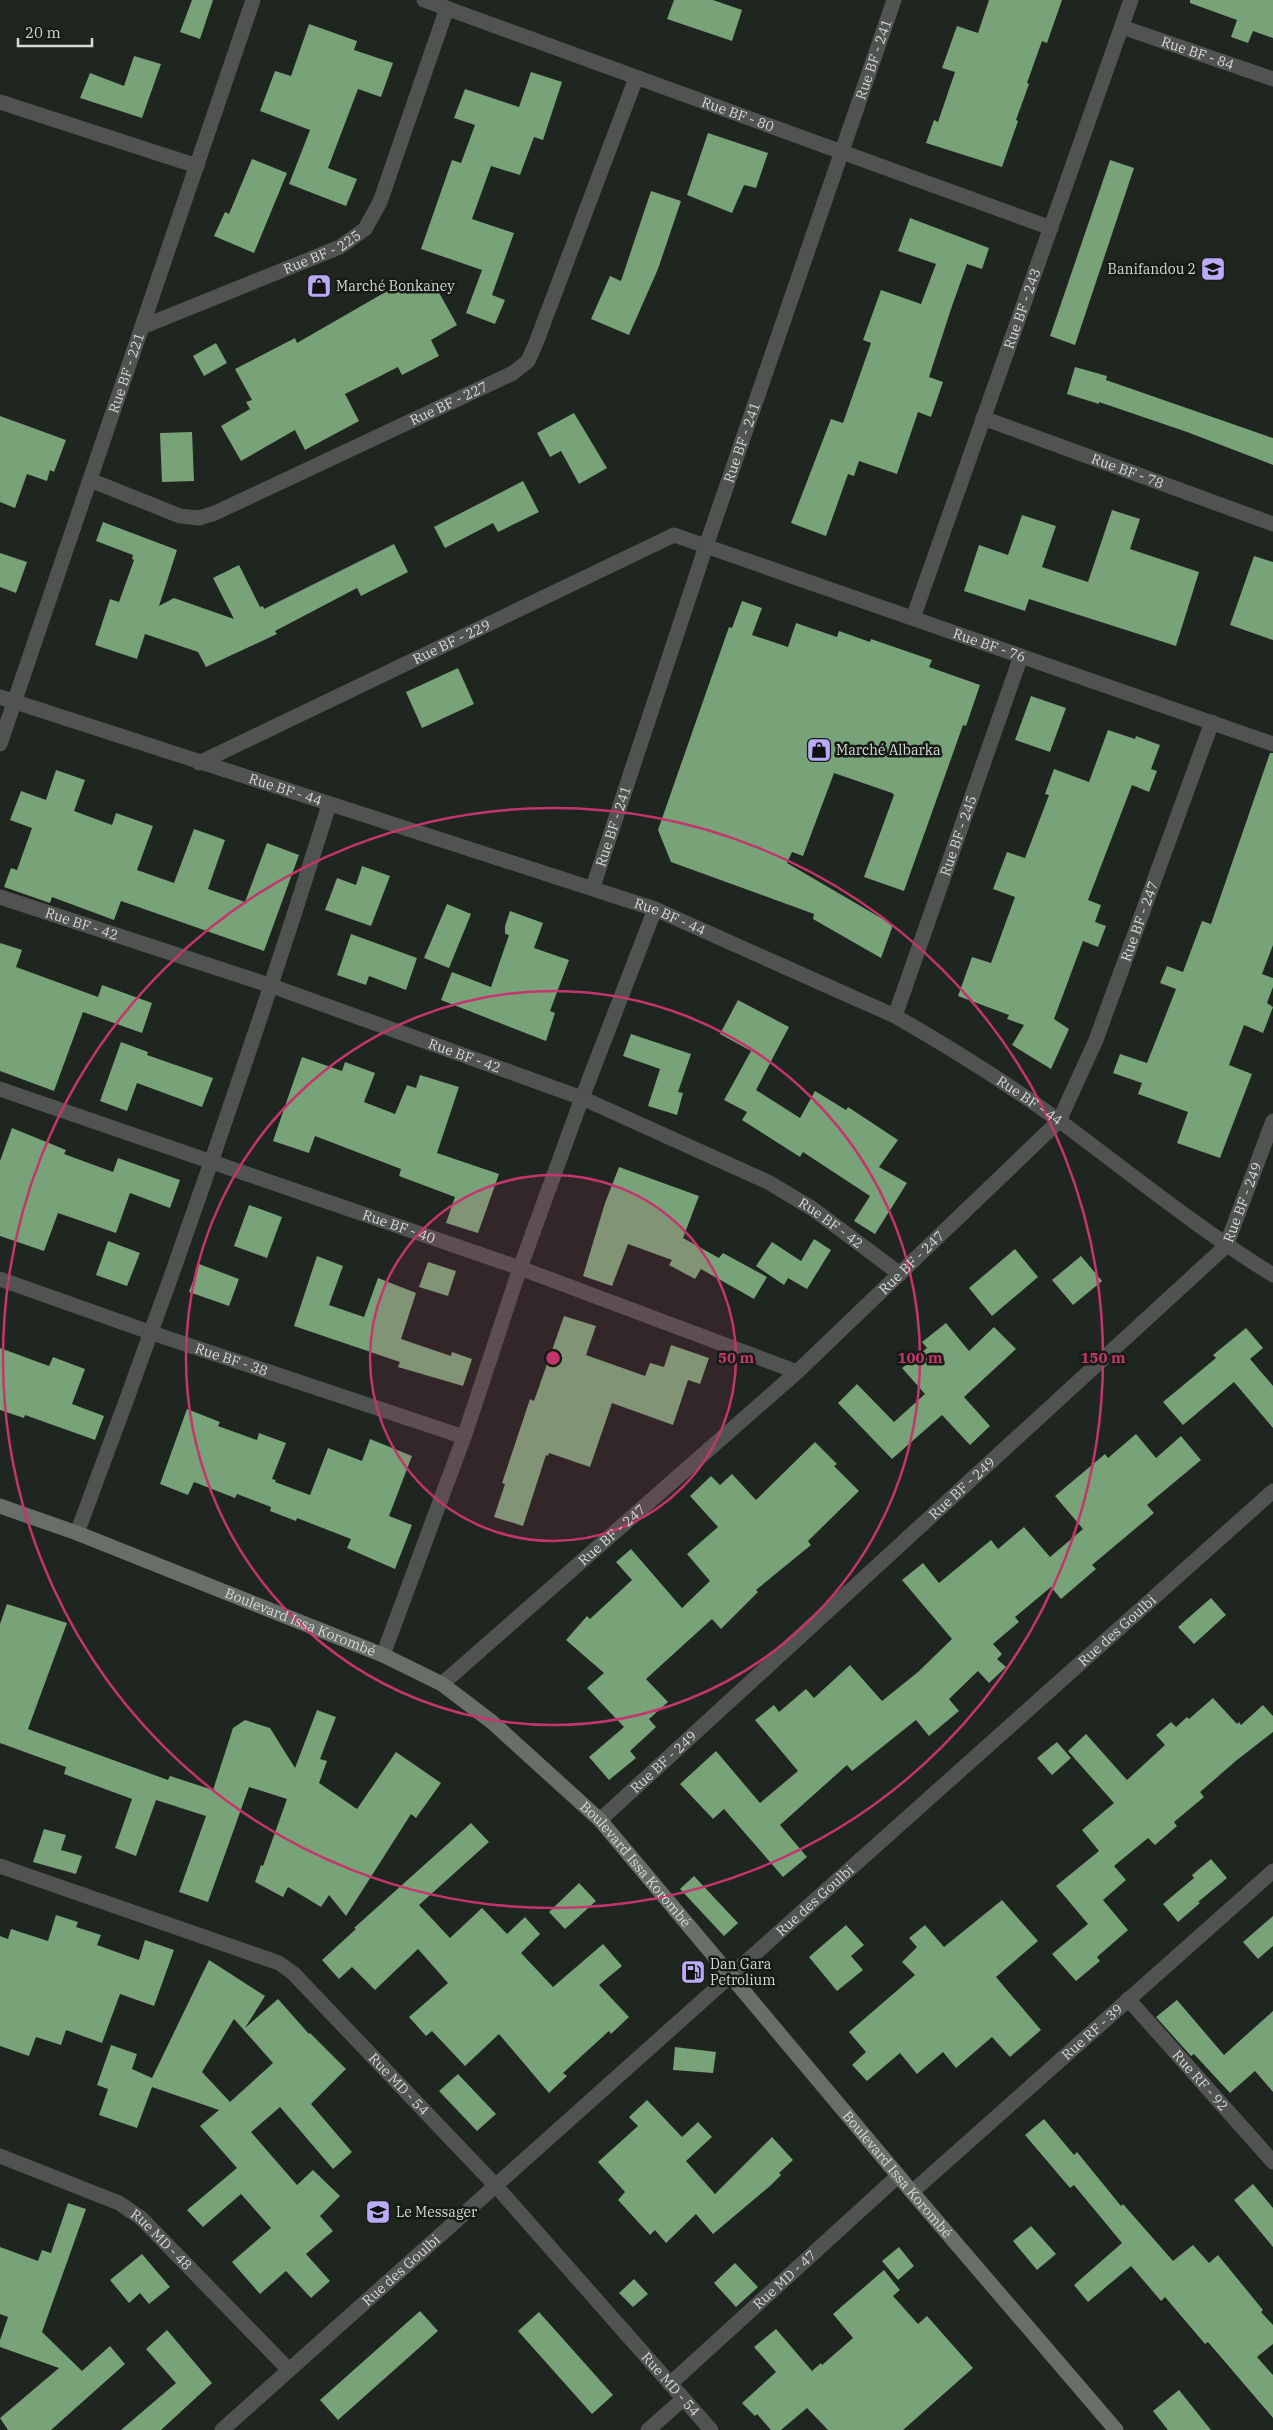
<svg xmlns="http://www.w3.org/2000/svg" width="1273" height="2430" viewBox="0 0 1273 2430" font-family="'IBM Plex Serif',serif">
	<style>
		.building { fill: #78a278; fill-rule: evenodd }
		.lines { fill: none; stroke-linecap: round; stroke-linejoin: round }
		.street { stroke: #505350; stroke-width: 15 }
		.secondary { stroke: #696e69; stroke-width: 15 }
		.ring { fill: none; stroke: #c5356d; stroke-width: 2.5 }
		.labels { text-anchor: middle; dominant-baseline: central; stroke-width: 5; stroke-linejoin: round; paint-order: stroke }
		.street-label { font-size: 14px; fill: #d6dad6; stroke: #161b16 }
		.poi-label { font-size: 14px; fill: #d6dad6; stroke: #161b16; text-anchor: start }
		.centre { fill: #c5356d; stroke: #161b16; stroke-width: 2.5 }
		.ring-label { font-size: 15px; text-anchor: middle; font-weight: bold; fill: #c5356d; stroke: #161b16; stroke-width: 5; stroke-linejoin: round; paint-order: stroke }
	</style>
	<rect width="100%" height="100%" fill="#1f251f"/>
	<g class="building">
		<path d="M192,0H213L200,39L180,32Z"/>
		<path d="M674,0H713L742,10L732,41L667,19Z"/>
		<path d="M989,0H1062L1047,43L1042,41L1027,83L1029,84L1016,120L1018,121L1002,167L926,143L934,120L938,122L955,72L942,68L957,26L978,33Z"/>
		<path d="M1190,0H1273V38L1253,31L1248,43L1231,37L1237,20L1190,3Z"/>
		<path d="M309,24L357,41L354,50L393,63L381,97L358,89L328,168L357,179L346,206L289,184L310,130L260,111L275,71L291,76Z"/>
		<path d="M134,56L161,64L142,118L80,98L90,73L124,86Z"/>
		<path d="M531,72L562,82L543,140L534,137L520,175L491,166L472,219L514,233L492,295L505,300L495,324L466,313L482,270L421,249L452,160L461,163L475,125L454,118L465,89L519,107Z"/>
		<path d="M708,133L768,153L756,188L744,185L732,213L687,195Z"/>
		<path d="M252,159L287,173L254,253L214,236L225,212L229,214Z"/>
		<path d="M1110,160L1134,168L1075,345L1050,336Z"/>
		<path d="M651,191L681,201L658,269L629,335L591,319L610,276L621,281Z"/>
		<path d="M910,218L989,248L982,269L967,264L951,309L929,377L943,382L931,417L918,412L897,474L859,461L854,476L848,474L826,536L791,523L831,419L843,423L871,343L863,340L881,290L921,304L936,264L898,251Z"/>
		<path d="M432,280L457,325L431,340L439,356L402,375L398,367L345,394L359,421L305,450L295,430L241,461L221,426L250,409L246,402L252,400L235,369L295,338L297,343L401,283L407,294Z"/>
		<path d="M216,343L227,363L204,376L193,356Z"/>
		<path d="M1075,367L1107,376L1106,380L1273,438V465L1187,432L1099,402V404L1067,394Z"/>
		<path d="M574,413L607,468L579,484L561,451L550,457L537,433Z"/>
		<path d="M0,416L66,440L54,472L50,470L47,481L27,474L15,508L0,502Z"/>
		<path d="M192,432L194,481L162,482L160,433Z"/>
		<path d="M523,481L539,512L498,532L493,523L445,548L434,527Z"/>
		<path d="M1112,510L1140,519L1130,549L1199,572L1176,646L1029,599L1025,611L964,591L979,545L1008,555L1022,515L1056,526L1042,567L1088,582Z"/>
		<path d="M103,522L177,550L159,606L174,598L234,619L213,578L239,565L260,607L263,606L264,609L394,544L408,572L361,596L357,588L275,631L277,634L206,667L198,652L145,634L137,659L95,645L110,599L119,602L134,560L132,559L133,555L96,541Z"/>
		<path d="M0,553L27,562L16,593L0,587Z"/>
		<path d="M1254,556L1273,562V640L1230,625Z"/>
		<path d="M742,601L762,608L752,635L788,647L796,623L837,637L839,631L870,642L871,639L932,660L929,667L980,685L966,726L963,725L904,891L864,877L894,795L892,793L834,773L803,856L792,852L787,863L893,925L881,958L813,919L814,914L671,862L658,830L729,627L732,628Z"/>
		<path d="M458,668L474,704L422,728L406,692Z"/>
		<path d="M1031,696L1066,708L1050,752L1015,740Z"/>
		<path d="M1108,730L1135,739L1136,736L1160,745L1151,769L1157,771L1149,792L1132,785L1088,900L1101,905L1095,922L1106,926L1098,947L1083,941L1054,1019L1069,1029L1051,1069L1012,1045L1024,1025L1007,1019L1009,1015L958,996L972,957L991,963L1015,897L993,889L1007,852L1025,858L1049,795L1045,794L1054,769L1089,782Z"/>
		<path d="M1270,753H1273V945L1262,974L1273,978V987L1267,1003L1273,1007L1263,1033L1244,1025L1229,1065L1252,1074L1220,1158L1177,1143L1188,1112L1138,1094L1142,1083L1113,1073L1120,1054L1147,1063L1176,989L1160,983L1167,966L1183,972L1202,921L1211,924Z"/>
		<path d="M56,770L85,780L74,811L112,825L116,813L153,826L137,870L174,883L194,829L225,840L208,889L245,902L267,843L299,855L264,951L121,901L114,920L52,897L50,903L4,887L11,868L17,870L32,828L10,820L21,791L46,800Z"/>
		<path d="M362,866L390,876L371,926L325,910L337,878L356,885Z"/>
		<path d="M447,904L471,914L449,968L424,958Z"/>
		<path d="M510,911L543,923L534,948L569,960L550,1011L555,1013L546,1041L441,1000L452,972L491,987L509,935L505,934V926Z"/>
		<path d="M351,934L417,958L406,990L369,976L366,985L337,975Z"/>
		<path d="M0,943L22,950L16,967L98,997L102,985L152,1003L142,1033L83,1012L54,1091L0,1071Z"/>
		<path d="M738,1000L789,1027L756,1090L800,1118L815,1091L846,1110L848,1107L898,1140L879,1167L907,1183L875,1234L854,1221L870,1196L803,1152L800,1157L742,1120L747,1112L724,1100L751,1051L720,1034Z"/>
		<path d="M631,1034L691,1054L678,1092L683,1093L677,1115L648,1106L660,1069L623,1056Z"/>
		<path d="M121,1042L148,1052L147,1055L213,1078L202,1107L137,1083L127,1111L100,1101Z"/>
		<path d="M302,1057L342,1071L345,1062L375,1073L364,1102L395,1114L407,1085L416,1088L420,1075L459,1087L437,1153L499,1174L478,1233L446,1223L455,1197L399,1176L401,1169L315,1136L309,1153L273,1141Z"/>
		<path d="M12,1128L66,1150L64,1154L113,1172L118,1158L180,1180L170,1208L130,1193L116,1233L58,1213L44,1251L0,1236V1161Z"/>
		<path d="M619,1167L699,1196L683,1238L719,1258L723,1253L767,1277L754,1299L701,1269L695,1279L669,1265L672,1260L628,1244L612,1286L583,1276L605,1203Z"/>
		<path d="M249,1205L282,1217L267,1258L234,1246Z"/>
		<path d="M814,1239L831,1250L807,1289L788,1278L784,1285L756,1266L772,1242L801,1261Z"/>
		<path d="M108,1241L140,1253L127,1286L96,1275Z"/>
		<path d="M1015,1249L1038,1277L992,1316L969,1288Z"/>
		<path d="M317,1256L343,1266L329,1305L364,1317L378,1278L416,1293L401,1339L451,1356L452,1352L472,1359L463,1386L398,1367L400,1362L294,1326Z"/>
		<path d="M1081,1256L1102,1281L1073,1305L1052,1280Z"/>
		<path d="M428,1262L456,1271L448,1296L419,1287Z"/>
		<path d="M199,1264L239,1279L229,1306L189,1292Z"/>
		<path d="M564,1316L596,1326L586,1355L645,1376L650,1363L664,1367L671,1345L709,1358L700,1384L688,1380L673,1425L612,1403L590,1467L549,1453L548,1456L546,1455L523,1526L494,1517L505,1484L502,1483L530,1399L534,1401Z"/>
		<path d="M946,1323L969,1351L994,1327L1016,1349L964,1397L990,1426L970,1445L942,1415L892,1459L838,1403L857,1384L894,1422L925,1394L902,1368L927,1348L922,1342Z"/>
		<path d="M1246,1328L1263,1348L1250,1359L1273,1386V1428L1234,1382L1183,1425L1163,1402L1216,1358L1213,1355Z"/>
		<path d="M0,1348L49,1366L53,1357L85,1369L72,1404L104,1416L95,1440L25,1415L24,1418L0,1410Z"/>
		<path d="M187,1409L220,1422L218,1426L257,1440L259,1433L286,1443L272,1479L276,1480L275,1482L310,1495L328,1448L362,1461L370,1439L412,1456L389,1516L412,1525L395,1569L347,1548L351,1539L297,1518L296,1521L270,1511L271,1507L237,1494L235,1498L194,1482L188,1495L160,1484Z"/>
		<path d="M1136,1434L1156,1458L1181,1436L1201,1460L1147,1505L1154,1513L1092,1565L1096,1569L1061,1599L1051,1587L1015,1617L1019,1622L993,1644L1002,1654L997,1659L1006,1667L989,1683L978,1671L949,1699L959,1711L929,1736L916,1720L852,1771L847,1765L780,1825L807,1857L783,1877L724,1809L713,1819L680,1784L716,1751L760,1803L798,1771L755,1720L774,1705L779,1712L806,1689L814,1698L850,1665L882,1701L918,1672L952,1639L902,1580L923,1563L939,1583L991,1540L998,1549L1024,1527L1050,1557L1083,1529L1055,1496L1105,1454L1108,1458Z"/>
		<path d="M815,1442L837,1464L834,1466L859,1491L808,1541L811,1545L756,1590L758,1592L721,1629L712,1619L646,1679L668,1702L649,1719L656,1727L630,1751L636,1758L609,1780L589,1757L624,1727L587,1688L604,1673L566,1640L587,1616L590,1619L632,1580L616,1562L631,1549L682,1608L710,1581L687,1554L718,1527L690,1496L711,1476L720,1485L732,1474L756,1500Z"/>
		<path d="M1211,1598L1226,1615L1194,1644L1178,1627Z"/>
		<path d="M7,1604L67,1623L28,1729L168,1780L170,1776L213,1790L233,1728L245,1720L270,1728L295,1768L317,1710L336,1717L320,1759L327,1761L319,1783L357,1809L396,1752L441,1783L416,1818L411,1814L346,1916L329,1895L321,1907L288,1887L283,1897L255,1882L261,1865L263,1866L287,1799L249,1787L208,1902L179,1892L206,1816L156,1800L136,1856L115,1848L132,1799L64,1774L66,1767L0,1743V1624Z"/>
		<path d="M1213,1698L1237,1724L1239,1722L1241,1725L1263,1705L1273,1716V1732L1237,1760L1200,1792L1204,1797L1174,1822L1177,1826L1155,1845L1148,1838L1114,1866L1126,1880L1103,1900L1128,1930L1097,1957L1100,1961L1076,1981L1052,1954L1088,1924L1056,1886L1099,1851L1082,1830L1114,1803L1068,1751L1086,1734L1127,1780L1165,1745L1156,1735L1171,1722L1176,1727L1187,1717L1189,1719Z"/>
		<path d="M1057,1742L1071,1758L1052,1775L1037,1758Z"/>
		<path d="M471,1823L489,1842L419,1905L450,1938L482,1908L507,1934L525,1917L540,1934L521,1953L553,1987L603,1944L622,1966L599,1985L629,2017L611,2034L609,2031L563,2073L567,2076L549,2093L499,2034L465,2066L432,2031L426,2036L409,2017L448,1983L418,1949L375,1990L352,1967L339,1979L322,1960L356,1929L354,1928Z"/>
		<path d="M44,1829L66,1835L61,1850L82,1856L76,1874L33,1862Z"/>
		<path d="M1211,1859L1227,1878L1198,1902L1200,1903L1178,1922L1163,1904L1194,1878L1192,1875Z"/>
		<path d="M694,1876L738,1923L724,1936L680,1889Z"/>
		<path d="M579,1883L596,1901L565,1929L549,1912Z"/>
		<path d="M1002,1900L1038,1941L996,1977L1041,2030L1010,2057L992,2037L956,2068L943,2052L917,2074L900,2053L867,2081L852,2065L866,2052L849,2032L915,1975L902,1962L917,1947L909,1938L925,1925L944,1947Z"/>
		<path d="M56,1915L78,1922L76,1927L101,1935L97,1945L139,1960L145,1940L174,1950L154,2006L120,1994L102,2043L66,2030L61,2045L36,2037L29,2056L0,2046V1936L8,1939L11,1929L48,1941Z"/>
		<path d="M1273,1916V1946L1258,1959L1243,1942Z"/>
		<path d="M846,1925L864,1945L851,1956L863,1970L837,1991L809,1957Z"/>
		<path d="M209,1960L265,1996L245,2028L278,1999L309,2034L310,2033L346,2069L311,2104L352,2152L333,2169L280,2107L251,2132L297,2185L313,2170L340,2196L320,2216L333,2231L306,2254L330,2281L311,2298L286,2271L260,2294L232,2262L271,2228L241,2194L203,2227L187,2210L237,2168L200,2126L219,2110L152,2087L137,2128L99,2115L108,2089L97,2085L111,2045L137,2054L132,2069L152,2078ZM234,2019L273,2063L230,2102L202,2072Z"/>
		<path d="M1177,2000L1224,2055L1273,2011V2092L1255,2071L1230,2093L1194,2054L1191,2056L1156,2017Z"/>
		<path d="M675,2047L716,2052L713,2073L673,2070Z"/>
		<path d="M458,2074L496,2114L477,2131L439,2091Z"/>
		<path d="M647,2100L682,2137L698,2122L712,2137L686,2161L715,2194L772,2137L793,2160L779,2173L781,2175L770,2186L713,2234L696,2214L666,2243L655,2230L650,2235L618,2200L625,2192L598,2162L638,2126L629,2117Z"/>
		<path d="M1044,2119L1074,2155L1077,2152L1121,2206L1123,2204L1173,2261L1193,2245L1209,2263L1218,2255L1263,2310L1261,2312L1273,2325V2344L1257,2357L1273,2375V2418L1208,2342L1205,2344L1165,2297L1161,2301L1131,2266L1088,2302L1074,2285L1122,2243L1074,2185L1070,2188L1025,2135Z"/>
		<path d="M1253,2184L1273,2208V2247L1234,2200Z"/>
		<path d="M68,2203L86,2209L42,2332L82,2371L110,2346L125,2364L51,2430H8L0,2418L59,2368L0,2347V2340L8,2317L0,2314V2247L38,2261L42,2250L51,2253Z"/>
		<path d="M1031,2226L1056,2254L1037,2270L1013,2241Z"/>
		<path d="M899,2247L914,2266L898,2280L882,2261Z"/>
		<path d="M142,2254L170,2287L149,2304L140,2293L129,2303L110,2280Z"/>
		<path d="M735,2263L758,2287L736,2307L714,2283Z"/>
		<path d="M884,2270L900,2290L893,2296L918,2324L927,2316L973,2368L903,2430H828L807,2408L781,2430H771L757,2414L755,2416L742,2403L776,2372L754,2347L776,2329L812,2371L821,2363L822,2365L853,2338L833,2314Z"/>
		<path d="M634,2279L648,2294L633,2307L619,2293Z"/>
		<path d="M420,2311L438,2331L338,2420L320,2400Z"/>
		<path d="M539,2312L613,2395L592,2414L518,2331Z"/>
		<path d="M167,2330L212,2383L161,2430H121L176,2383L146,2349Z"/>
		<path d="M1179,2390L1211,2430H1168L1153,2411Z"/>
	</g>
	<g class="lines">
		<g class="street">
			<path id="s1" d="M424,0L1051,228"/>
			<path id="s2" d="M1122,27L1273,79"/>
			<path d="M0,102L197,166"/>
			<path id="s3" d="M142,327L340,247L365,229L380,202L447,8"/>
			<path id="s4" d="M983,418L1273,524"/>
			<path id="s5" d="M90,480L180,516L199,518L215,513L513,373L528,361L536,343L636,78"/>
			<path id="s6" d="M913,618L1131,0"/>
			<path id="s7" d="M0,697L655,909L895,1016C951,1048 1008,1084 1061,1122C1131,1174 1199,1229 1273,1275"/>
			<path id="s8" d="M0,744L253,0"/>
			<path id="s9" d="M199,763L674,535L1273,744"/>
			<path id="s10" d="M593,887L706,546L894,0"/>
			<path id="s11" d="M0,897L272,986L582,1098L768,1182L813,1209L900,1274"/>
			<path id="s12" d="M895,1016L1021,656"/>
			<path id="s13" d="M0,1089L520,1268L797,1372"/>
			<path id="s14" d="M0,1279L152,1333L464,1437"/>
			<path d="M77,1533C168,1292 252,1050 329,805"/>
			<path d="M383,1655L464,1437L520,1268L582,1098L655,909"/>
			<path id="s15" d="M442,1684L797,1372L1059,1121L1096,1040L1212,722"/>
			<path id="s16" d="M600,1820L1226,1246L1273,1121"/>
			<path id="s17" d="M0,1866L279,1963L293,1973L496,2186L711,2430"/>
			<path id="s18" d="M1128,1999L1273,2162"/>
			<path id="s19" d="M0,2156L119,2203L141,2218L289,2370"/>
			<path id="s20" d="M912,2192L1273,1871"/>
			<path id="s21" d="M670,2384L898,2176"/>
			<path id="s22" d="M222,2430L1273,1491"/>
			<path d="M648,2430L683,2399"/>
		</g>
		<path class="secondary" id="s23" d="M0,1506L77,1533L383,1655L442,1684L492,1722L600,1820L912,2192L1116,2430"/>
	</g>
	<circle cx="553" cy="1358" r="183" fill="#c5356d" fill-opacity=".12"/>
	<g class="ring">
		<circle cx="553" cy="1358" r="183"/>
		<circle cx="553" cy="1358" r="367"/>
		<circle cx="553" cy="1358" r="550"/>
	</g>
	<defs>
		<symbol id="school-square" viewBox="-11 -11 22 22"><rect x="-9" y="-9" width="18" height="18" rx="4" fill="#bbaaf6" stroke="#161b16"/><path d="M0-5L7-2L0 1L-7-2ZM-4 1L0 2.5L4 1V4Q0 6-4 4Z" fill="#111"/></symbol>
		<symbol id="shop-square" viewBox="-11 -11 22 22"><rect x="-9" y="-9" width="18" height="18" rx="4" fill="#bbaaf6" stroke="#161b16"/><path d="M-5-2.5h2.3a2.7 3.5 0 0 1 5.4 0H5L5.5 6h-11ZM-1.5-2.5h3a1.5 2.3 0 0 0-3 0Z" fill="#111"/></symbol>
		<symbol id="fuel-square" viewBox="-11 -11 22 22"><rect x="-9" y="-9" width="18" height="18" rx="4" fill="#bbaaf6" stroke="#161b16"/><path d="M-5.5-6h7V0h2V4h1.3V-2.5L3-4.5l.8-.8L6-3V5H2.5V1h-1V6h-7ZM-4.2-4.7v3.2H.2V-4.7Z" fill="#111"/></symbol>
	</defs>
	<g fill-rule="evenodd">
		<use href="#school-square" x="1199" y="255" width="28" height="28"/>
		<use href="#shop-square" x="305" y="272" width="28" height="28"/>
		<use href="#shop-square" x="805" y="736" width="28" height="28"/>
		<use href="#fuel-square" x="679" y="1958" width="28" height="28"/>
		<use href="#school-square" x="364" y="2198" width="28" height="28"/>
	</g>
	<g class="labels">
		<g class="street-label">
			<text stroke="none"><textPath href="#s2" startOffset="80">Rue BF - 84</textPath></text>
			<text stroke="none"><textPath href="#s10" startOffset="874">Rue BF - 241</textPath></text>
			<text stroke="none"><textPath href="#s1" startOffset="334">Rue BF - 80</textPath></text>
			<text stroke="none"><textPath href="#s3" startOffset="195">Rue BF - 225</textPath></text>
			<text stroke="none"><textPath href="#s6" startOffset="328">Rue BF - 243</textPath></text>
			<text stroke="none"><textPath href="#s8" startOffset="392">Rue BF - 221</textPath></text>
			<text stroke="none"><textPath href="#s5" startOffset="391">Rue BF - 227</textPath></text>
			<text stroke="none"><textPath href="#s10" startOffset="469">Rue BF - 241</textPath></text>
			<text stroke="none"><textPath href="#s4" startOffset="154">Rue BF - 78</textPath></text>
			<text stroke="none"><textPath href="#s9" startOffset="280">Rue BF - 229</textPath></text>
			<text stroke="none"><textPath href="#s9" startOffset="861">Rue BF - 76</textPath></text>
			<text stroke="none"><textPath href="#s7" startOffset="300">Rue BF - 44</textPath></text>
			<text stroke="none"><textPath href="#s10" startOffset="64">Rue BF - 241</textPath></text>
			<text stroke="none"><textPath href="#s12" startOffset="191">Rue BF - 245</textPath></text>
			<text stroke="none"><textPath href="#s7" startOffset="705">Rue BF - 44</textPath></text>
			<text stroke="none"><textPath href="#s15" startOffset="1051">Rue BF - 247</textPath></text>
			<text stroke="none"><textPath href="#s11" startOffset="86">Rue BF - 42</textPath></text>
			<text stroke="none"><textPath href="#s11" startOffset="491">Rue BF - 42</textPath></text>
			<text stroke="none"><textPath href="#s7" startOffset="1110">Rue BF - 44</textPath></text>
			<text stroke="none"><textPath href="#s16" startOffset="896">Rue BF - 249</textPath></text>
			<text stroke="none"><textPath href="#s11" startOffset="895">Rue BF - 42</textPath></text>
			<text stroke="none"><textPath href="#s13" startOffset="422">Rue BF - 40</textPath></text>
			<text stroke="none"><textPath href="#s15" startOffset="631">Rue BF - 247</textPath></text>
			<text stroke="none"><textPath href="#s14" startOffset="245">Rue BF - 38</textPath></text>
			<text stroke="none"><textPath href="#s16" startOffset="491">Rue BF - 249</textPath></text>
			<text stroke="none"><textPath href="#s15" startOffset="226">Rue BF - 247</textPath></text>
			<text stroke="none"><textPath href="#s23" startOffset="322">Boulevard Issa Korombé</textPath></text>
			<text stroke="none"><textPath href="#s22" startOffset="1200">Rue des Goulbi</textPath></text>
			<text stroke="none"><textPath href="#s16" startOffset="86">Rue BF - 249</textPath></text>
			<text stroke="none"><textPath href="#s23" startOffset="742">Boulevard Issa Korombé</textPath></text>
			<text stroke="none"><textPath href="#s22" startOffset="795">Rue des Goulbi</textPath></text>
			<text stroke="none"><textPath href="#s20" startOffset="241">Rue RF - 39</textPath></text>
			<text stroke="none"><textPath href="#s18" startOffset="109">Rue RF - 92</textPath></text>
			<text stroke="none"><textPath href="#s17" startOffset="466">Rue MD - 54</textPath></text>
			<text stroke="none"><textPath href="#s23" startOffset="1148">Boulevard Issa Korombé</textPath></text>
			<text stroke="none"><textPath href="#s19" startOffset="184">Rue MD - 48</textPath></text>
			<text stroke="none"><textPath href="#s22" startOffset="240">Rue des Goulbi</textPath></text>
			<text stroke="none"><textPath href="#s21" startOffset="155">Rue MD - 47</textPath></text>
			<text stroke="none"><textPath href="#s17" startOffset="871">Rue MD - 54</textPath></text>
		</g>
		<g class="poi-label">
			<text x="1196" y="269" text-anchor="end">Banifandou 2</text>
			<text x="336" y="286">Marché Bonkaney</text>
			<text x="836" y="750">Marché Albarka</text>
			<text x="710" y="1964">Dan Gara<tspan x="710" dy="16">Petrolium</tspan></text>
			<text x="396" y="2212">Le Messager</text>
		</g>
	</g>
	<circle cx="553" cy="1358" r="8" class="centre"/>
	<g class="ring-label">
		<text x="736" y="1363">50 m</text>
		<text x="920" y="1363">100 m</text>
		<text x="1103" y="1363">150 m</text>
	</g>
	<path d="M18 38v8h74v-8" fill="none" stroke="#d6dad6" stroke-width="2.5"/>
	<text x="25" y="38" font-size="15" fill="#d6dad6" stroke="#161b16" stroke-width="4" paint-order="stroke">20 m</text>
</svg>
